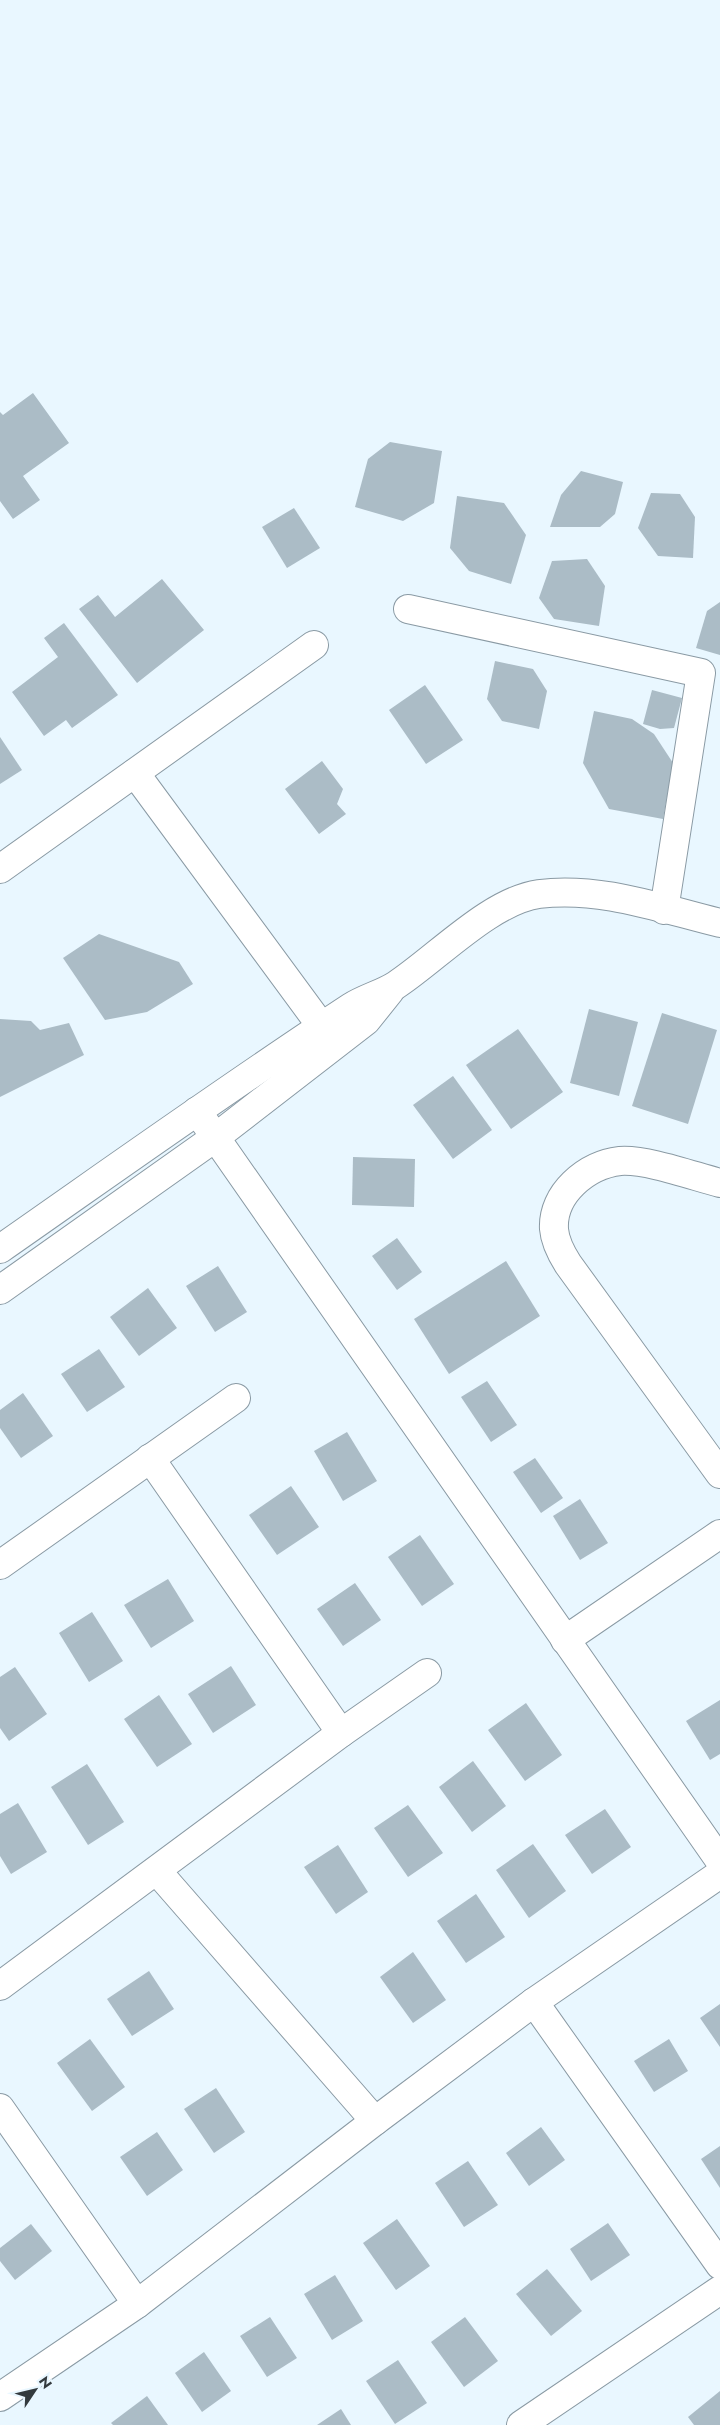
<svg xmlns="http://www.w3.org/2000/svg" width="720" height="2425" viewBox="0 0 720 2425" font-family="Jost,sans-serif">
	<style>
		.building { fill: #abbcc6 }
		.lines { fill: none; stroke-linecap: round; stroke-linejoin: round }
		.minor-casing { stroke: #8a9aa4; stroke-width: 30 }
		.minor { stroke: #fff; stroke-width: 28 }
	</style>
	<rect width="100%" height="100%" fill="#e9f7ff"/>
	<g class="building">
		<path d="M33,393L69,443L23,476L40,500L13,519L0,501V412L3,415Z"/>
		<path d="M390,442L442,451L434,503L403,521L355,507L368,459Z"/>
		<path d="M581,471L623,482L615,514L600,527H550L561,495Z"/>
		<path d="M651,493L680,494L695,517L693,558L658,556L638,528Z"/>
		<path d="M457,496L504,503L526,535L511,584L469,571L450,548Z"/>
		<path d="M294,508L320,548L287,568L262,527Z"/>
		<path d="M587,559L605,586L599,626L554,619L539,598L552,561Z"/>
		<path d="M162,579L204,630L137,683L79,609L98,595L115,617Z"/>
		<path d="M720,602V655L696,648L707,611Z"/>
		<path d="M64,623L118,695L72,728L66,720L44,736L12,692L58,657L44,638Z"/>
		<path d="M495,661L533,669L547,691L539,729L502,721L487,699Z"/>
		<path d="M425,685L463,740L426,764L389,710Z"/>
		<path d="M652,690L682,698L674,728L660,729L643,724Z"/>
		<path d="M594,711L632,719L654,734L673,763L663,819L609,809L583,763Z"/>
		<path d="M0,737L22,770L0,784Z"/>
		<path d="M322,761L343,789L337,804L346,814L319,834L285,789Z"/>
		<path d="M99,934L179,962L193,984L147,1012L105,1020L63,958Z"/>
		<path d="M589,1009L638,1022L619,1096L570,1083Z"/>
		<path d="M662,1013L717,1030L688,1124L632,1106Z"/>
		<path d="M0,1019L31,1021L40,1030L69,1023L84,1055L0,1097Z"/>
		<path d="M518,1029L563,1092L511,1129L466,1065Z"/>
		<path d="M453,1076L492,1130L453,1159L413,1105Z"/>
		<path d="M353,1157L415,1159L414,1207L352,1205Z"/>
		<path d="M397,1238L422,1272L397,1290L372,1256Z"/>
		<path d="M506,1261L540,1316L449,1374L414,1319Z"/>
		<path d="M218,1266L247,1312L215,1332L186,1286Z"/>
		<path d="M148,1288L177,1328L139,1356L110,1317Z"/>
		<path d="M99,1349L125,1387L87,1412L61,1374Z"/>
		<path d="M487,1381L517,1425L491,1442L461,1397Z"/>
		<path d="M23,1393L53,1436L21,1458L0,1428V1410Z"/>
		<path d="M347,1432L377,1481L343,1501L314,1451Z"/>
		<path d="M535,1458L563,1498L541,1513L513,1472Z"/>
		<path d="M291,1486L319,1527L277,1555L249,1515Z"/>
		<path d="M580,1499L608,1543L580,1560L553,1516Z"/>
		<path d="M420,1535L454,1584L422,1606L388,1557Z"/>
		<path d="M168,1579L194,1621L151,1648L124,1605Z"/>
		<path d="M355,1583L381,1620L343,1646L317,1609Z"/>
		<path d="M92,1612L123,1661L89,1682L59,1633Z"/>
		<path d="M231,1666L256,1705L213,1733L188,1694Z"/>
		<path d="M15,1667L47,1714L9,1741L0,1728V1677Z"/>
		<path d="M159,1695L192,1744L157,1767L124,1719Z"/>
		<path d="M720,1700V1754L710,1760L686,1721Z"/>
		<path d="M526,1703L562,1755L525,1781L488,1730Z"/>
		<path d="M473,1761L506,1806L472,1832L439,1787Z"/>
		<path d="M87,1764L124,1822L88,1845L51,1787Z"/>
		<path d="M18,1803L47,1852L11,1874L0,1856V1814Z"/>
		<path d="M408,1805L443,1853L408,1877L374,1828Z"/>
		<path d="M605,1809L631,1847L592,1874L565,1835Z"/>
		<path d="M533,1844L566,1891L529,1918L496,1870Z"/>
		<path d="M338,1845L368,1892L336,1914L304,1867Z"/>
		<path d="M476,1894L505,1937L466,1963L437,1921Z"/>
		<path d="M413,1952L446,2000L413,2023L380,1977Z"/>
		<path d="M149,1971L174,2009L132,2036L107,1999Z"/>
		<path d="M720,2004V2047L700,2018Z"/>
		<path d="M90,2039L125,2087L92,2111L57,2063Z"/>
		<path d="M669,2039L688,2071L654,2092L634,2061Z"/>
		<path d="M216,2088L245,2132L214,2153L184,2109Z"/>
		<path d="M541,2127L565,2160L529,2186L506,2153Z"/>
		<path d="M157,2132L183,2170L147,2196L120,2157Z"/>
		<path d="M720,2146V2188L701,2159Z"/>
		<path d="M468,2161L498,2205L464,2227L435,2183Z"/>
		<path d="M397,2219L430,2266L396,2290L363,2243Z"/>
		<path d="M608,2223L630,2255L591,2281L570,2249Z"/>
		<path d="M31,2224L52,2251L15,2280L0,2261V2248Z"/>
		<path d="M547,2269L582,2311L551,2336L516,2294Z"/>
		<path d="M335,2275L363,2321L332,2340L304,2294Z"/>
		<path d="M270,2317L297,2358L267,2377L240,2336Z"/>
		<path d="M465,2317L498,2361L464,2387L431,2342Z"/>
		<path d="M204,2352L231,2391L202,2412L175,2373Z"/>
		<path d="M398,2360L427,2403L395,2424L366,2381Z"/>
		<path d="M720,2391V2425H694L688,2417Z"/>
		<path d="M147,2396L168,2425H113L111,2423Z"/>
		<path d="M341,2409L351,2425H317Z"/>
	</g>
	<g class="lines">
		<defs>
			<g id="minor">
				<path d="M408,609L701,673L664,910"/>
				<path d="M135,773L333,1042"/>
				<path d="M0,869L314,645"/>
				<path d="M197,1111L720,1861"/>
				<path d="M720,1183C693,1176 647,1159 620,1161C586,1165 552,1194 554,1229C555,1242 561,1253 568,1264L720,1474"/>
				<path d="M0,1249C116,1168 232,1085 351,1007C365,998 382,994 396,985C437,958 490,901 539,894C600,886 662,909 720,923"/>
				<path d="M0,1290L216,1137L366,1021L390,991"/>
				<path d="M150,1458L341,1733"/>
				<path d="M0,1565L236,1398"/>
				<path d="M565,1640L720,1534"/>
				<path d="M157,1871L375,2121"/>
				<path d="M0,1986L341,1733L427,1673"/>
				<path d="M534,2002L720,2265"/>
				<path d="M0,2108L137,2304"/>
				<path d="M0,2397L137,2304L375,2121L534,2002L720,1874"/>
				<path d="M521,2425L720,2290"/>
			</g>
		</defs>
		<use href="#minor" class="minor-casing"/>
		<use href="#minor" class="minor"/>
	</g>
	<g transform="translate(35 2390) rotate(55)" stroke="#e9f7ff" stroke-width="4" paint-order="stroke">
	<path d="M0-4L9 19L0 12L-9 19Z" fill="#333a3e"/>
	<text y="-8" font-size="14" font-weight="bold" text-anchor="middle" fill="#333a3e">N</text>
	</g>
</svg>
